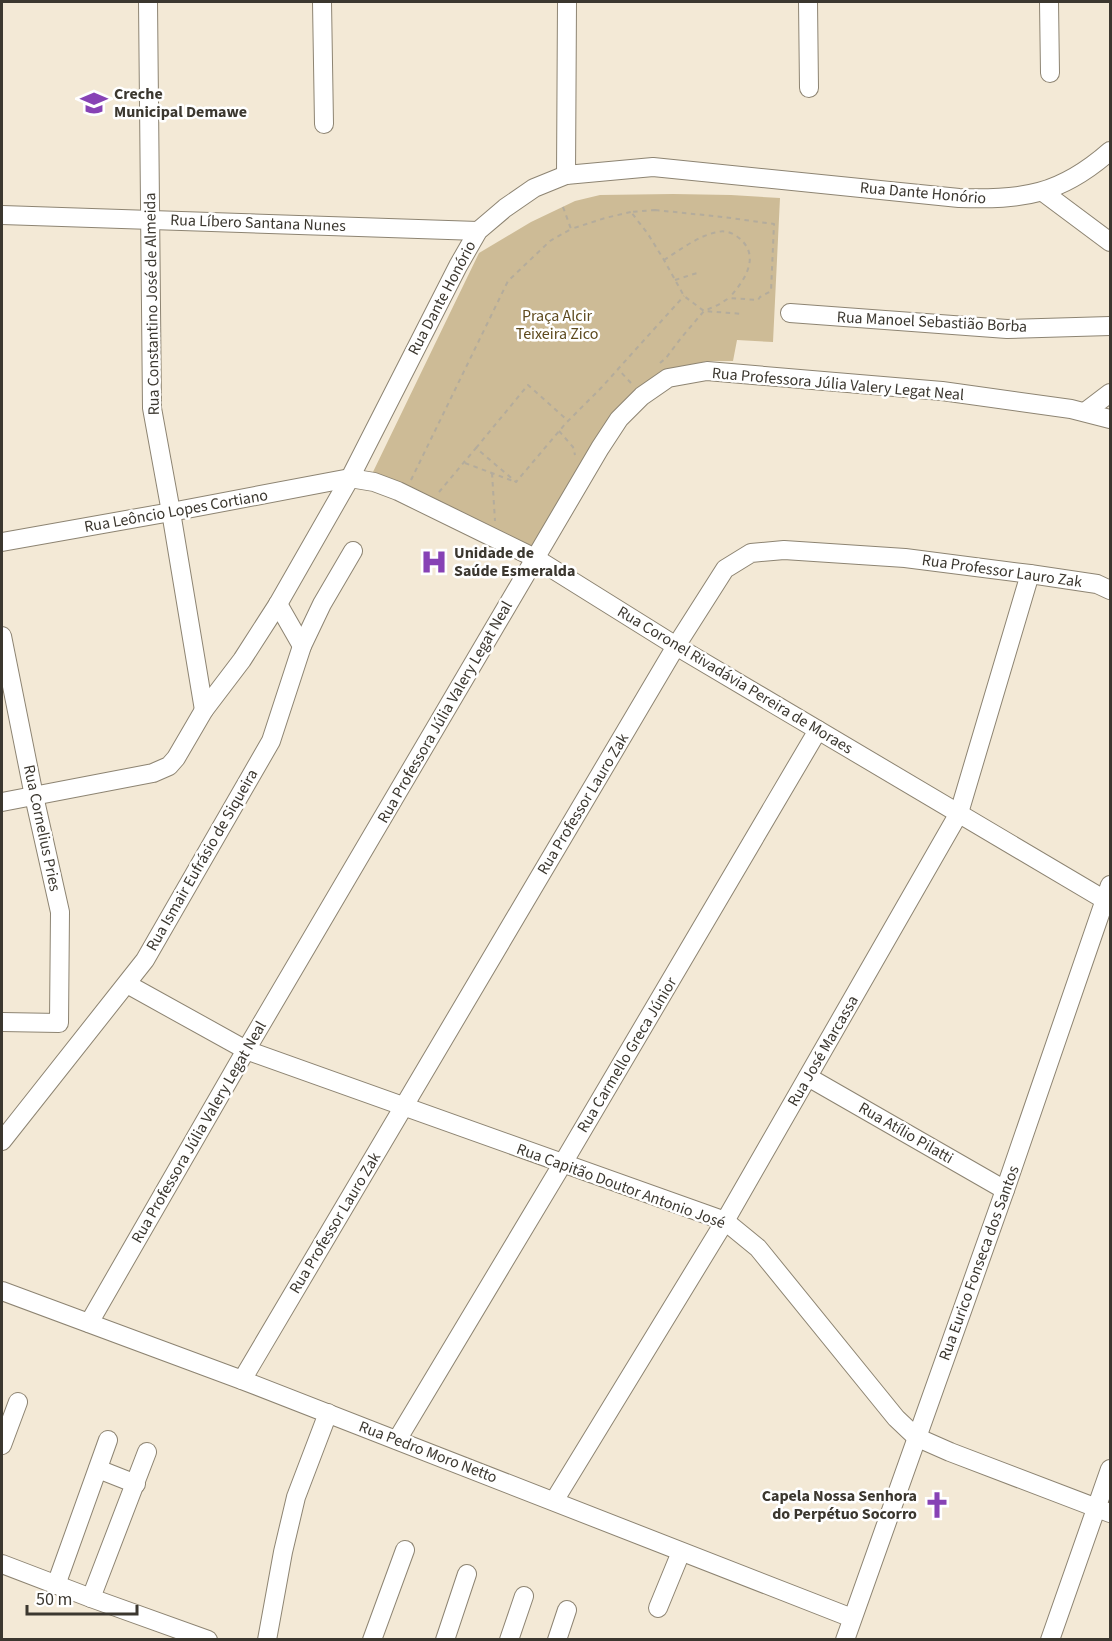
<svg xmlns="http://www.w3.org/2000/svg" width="1112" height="1641" viewBox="0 0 1112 1641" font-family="'Source Sans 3',sans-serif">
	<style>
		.green { fill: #cdbb96 }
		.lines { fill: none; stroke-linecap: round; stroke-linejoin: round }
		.minor-casing { stroke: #8d8472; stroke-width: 20 }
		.path { stroke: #b4ac9c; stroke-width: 2; stroke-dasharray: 4.5 4.5; stroke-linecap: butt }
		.minor { stroke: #fff; stroke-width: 18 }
		.labels { text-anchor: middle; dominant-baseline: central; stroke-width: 5; stroke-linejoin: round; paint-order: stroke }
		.poi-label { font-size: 16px; font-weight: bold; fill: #3b372f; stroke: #fff; text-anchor: start }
		.street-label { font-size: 16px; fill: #3b372f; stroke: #fff }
		.park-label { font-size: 16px; fill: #5e4a1e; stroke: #fff }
	</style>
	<rect width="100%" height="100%" fill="#f3e9d6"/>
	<path class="green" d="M673,194L731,195L780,198L773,342L737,340L733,361H707L668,371L641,388L534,548L372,474L479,253L531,222L575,201L600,195Z"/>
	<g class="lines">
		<defs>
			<g id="minor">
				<path d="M148,2L152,408L171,512L204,710"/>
				<path d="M322,2L324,124"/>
				<path d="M808,2L809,88"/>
				<path d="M1049,2L1050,73"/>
				<path d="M566,175L567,2"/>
				<path d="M1043,192L1110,242"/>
				<path d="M2,215L478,231"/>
				<path d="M790,313L1007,329L1110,326"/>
				<path d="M1085,412L1110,393"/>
				<path d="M2,542L171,512L350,478L374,482L398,491L535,558L676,646L1110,903"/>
				<path d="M278,604L302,646"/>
				<path d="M2,636L34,796L60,912L59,1023L2,1022"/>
				<path d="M2,802L153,773L169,766L176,758L204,710L242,660L278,604L350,478L458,266L478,231L505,208L534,188L566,175L653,167L959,198C1023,200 1060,195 1110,151"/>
				<path d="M127,984L246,1050L725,1221L758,1248L896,1418L916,1437L950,1452L1110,1513"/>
				<path d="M808,1077L1005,1190"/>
				<path d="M2,1141L145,960L271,741L302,646L322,604L353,551"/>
				<path d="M2,1291L242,1380L852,1618"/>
				<path d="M89,1323L246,1050L600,448L619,419L642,396L668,378L707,371L942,391L1071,409L1110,419"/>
				<path d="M242,1380L676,646L725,569L751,553L784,550L905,558L1030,574L1097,584L1110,590"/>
				<path d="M397,1440L563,1163L818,730"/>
				<path d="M2,1445L18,1402"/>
				<path d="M98,1469L136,1484"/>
				<path d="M554,1501L725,1221L959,813L1030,574"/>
				<path d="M2,1564L91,1598L208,1640"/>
				<path d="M56,1585L108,1440"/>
				<path d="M91,1598L147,1452"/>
				<path d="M658,1608L681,1552"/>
				<path d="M267,1640L283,1552L296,1497L328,1413"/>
				<path d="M372,1640L405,1550"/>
				<path d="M445,1640L467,1574"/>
				<path d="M509,1640L524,1596"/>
				<path d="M557,1640L567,1610"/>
				<path d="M845,1640L1005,1190L1110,885"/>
				<path d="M1050,1640L1110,1469"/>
			</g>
		</defs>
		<use href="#minor" class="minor-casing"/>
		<g class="path">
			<path d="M563,207L571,229L605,218L631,212"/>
			<path d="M655,210L723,217L774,224L771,291L760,297L758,300L729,298L718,305L704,311L684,296L664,260L648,234L631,212Z"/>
			<path d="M664,260C680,250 699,235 718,232C725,230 733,233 739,238C761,256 745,280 730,297"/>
			<path d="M675,280L697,273"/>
			<path d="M660,363L666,358L681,338L704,311L743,314"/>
			<path d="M631,383L618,369L684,296"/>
			<path d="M559,431L573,447L575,455"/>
			<path d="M476,448L528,385L567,420"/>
			<path d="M465,463L513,481"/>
			<path d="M492,473L495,521"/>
			<path d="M411,480L508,281L550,241L571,229"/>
			<path d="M439,492L476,448L516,482L566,423L602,387L618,369"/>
		</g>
		<use href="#minor" class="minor"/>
	</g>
	<defs>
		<symbol id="school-bare" viewBox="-9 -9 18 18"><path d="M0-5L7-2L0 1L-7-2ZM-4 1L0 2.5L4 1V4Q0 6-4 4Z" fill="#8742b5" stroke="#fff" stroke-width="2.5" paint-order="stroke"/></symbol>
		<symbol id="hospital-bare" viewBox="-9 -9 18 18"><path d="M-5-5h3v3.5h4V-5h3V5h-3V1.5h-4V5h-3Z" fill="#8742b5" stroke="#fff" stroke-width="2.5" paint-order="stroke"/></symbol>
		<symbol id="church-bare" viewBox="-9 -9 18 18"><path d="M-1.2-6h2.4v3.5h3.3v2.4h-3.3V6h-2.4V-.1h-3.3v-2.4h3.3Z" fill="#8742b5" stroke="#fff" stroke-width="2.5" paint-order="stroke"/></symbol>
	</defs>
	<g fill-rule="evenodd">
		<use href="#school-bare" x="75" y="84" width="38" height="38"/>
		<use href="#hospital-bare" x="415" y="543" width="38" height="38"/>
		<use href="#church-bare" x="918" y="1486" width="38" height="38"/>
	</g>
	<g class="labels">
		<g class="poi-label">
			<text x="114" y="94">Creche<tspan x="114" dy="18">Municipal Demawe</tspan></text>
			<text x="454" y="553">Unidade de<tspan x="454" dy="18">Saúde Esmeralda</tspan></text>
			<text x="917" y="1496" text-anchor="end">Capela Nossa Senhora<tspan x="917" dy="18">do Perpétuo Socorro</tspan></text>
		</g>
		<g class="street-label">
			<text transform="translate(923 193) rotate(5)">Rua Dante Honório</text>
			<text transform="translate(258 223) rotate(2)">Rua Líbero Santana Nunes</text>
			<text transform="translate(442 298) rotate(-62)">Rua Dante Honório</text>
			<text transform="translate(152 304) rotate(-91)">Rua Constantino José de Almeida</text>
			<text transform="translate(932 322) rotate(3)">Rua Manoel Sebastião Borba</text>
			<text transform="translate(838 384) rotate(5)">Rua Professora Júlia Valery Legat Neal</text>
			<text transform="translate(176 511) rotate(-10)">Rua Leôncio Lopes Cortiano</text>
			<text transform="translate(1002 571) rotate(8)">Rua Professor Lauro Zak</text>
			<text transform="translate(735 680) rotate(31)">Rua Coronel Rivadávia Pereira de Moraes</text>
			<text transform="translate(445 712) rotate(-60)">Rua Professora Júlia Valery Legat Neal</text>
			<text transform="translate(583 804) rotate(-59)">Rua Professor Lauro Zak</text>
			<text transform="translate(42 828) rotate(78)">Rua Cornelius Pries</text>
			<text transform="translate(202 860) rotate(-60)">Rua Ismair Eufrásio de Siqueira</text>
			<text transform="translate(823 1051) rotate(-60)">Rua José Marcassa</text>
			<text transform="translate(627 1055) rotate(-59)">Rua Carmello Greca Júnior</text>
			<text transform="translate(199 1132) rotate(-60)">Rua Professora Júlia Valery Legat Neal</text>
			<text transform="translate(906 1133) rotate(30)">Rua Atílio Pilatti</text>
			<text transform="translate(621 1186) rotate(20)">Rua Capitão Doutor Antonio José</text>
			<text transform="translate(335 1223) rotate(-59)">Rua Professor Lauro Zak</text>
			<text transform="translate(979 1263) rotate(-70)">Rua Eurico Fonseca dos Santos</text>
			<text transform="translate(428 1452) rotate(21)">Rua Pedro Moro Netto</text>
		</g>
		<g class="park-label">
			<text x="557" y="316">Praça Alcir<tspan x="557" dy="18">Teixeira Zico</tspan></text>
		</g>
	</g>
	<rect width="1112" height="1641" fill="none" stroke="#3b372f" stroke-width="6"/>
	<path d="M27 1605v9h110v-9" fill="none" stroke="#3b372f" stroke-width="3"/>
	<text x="36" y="1605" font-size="18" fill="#3b372f" stroke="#ffffff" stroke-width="4.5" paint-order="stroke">50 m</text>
</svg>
